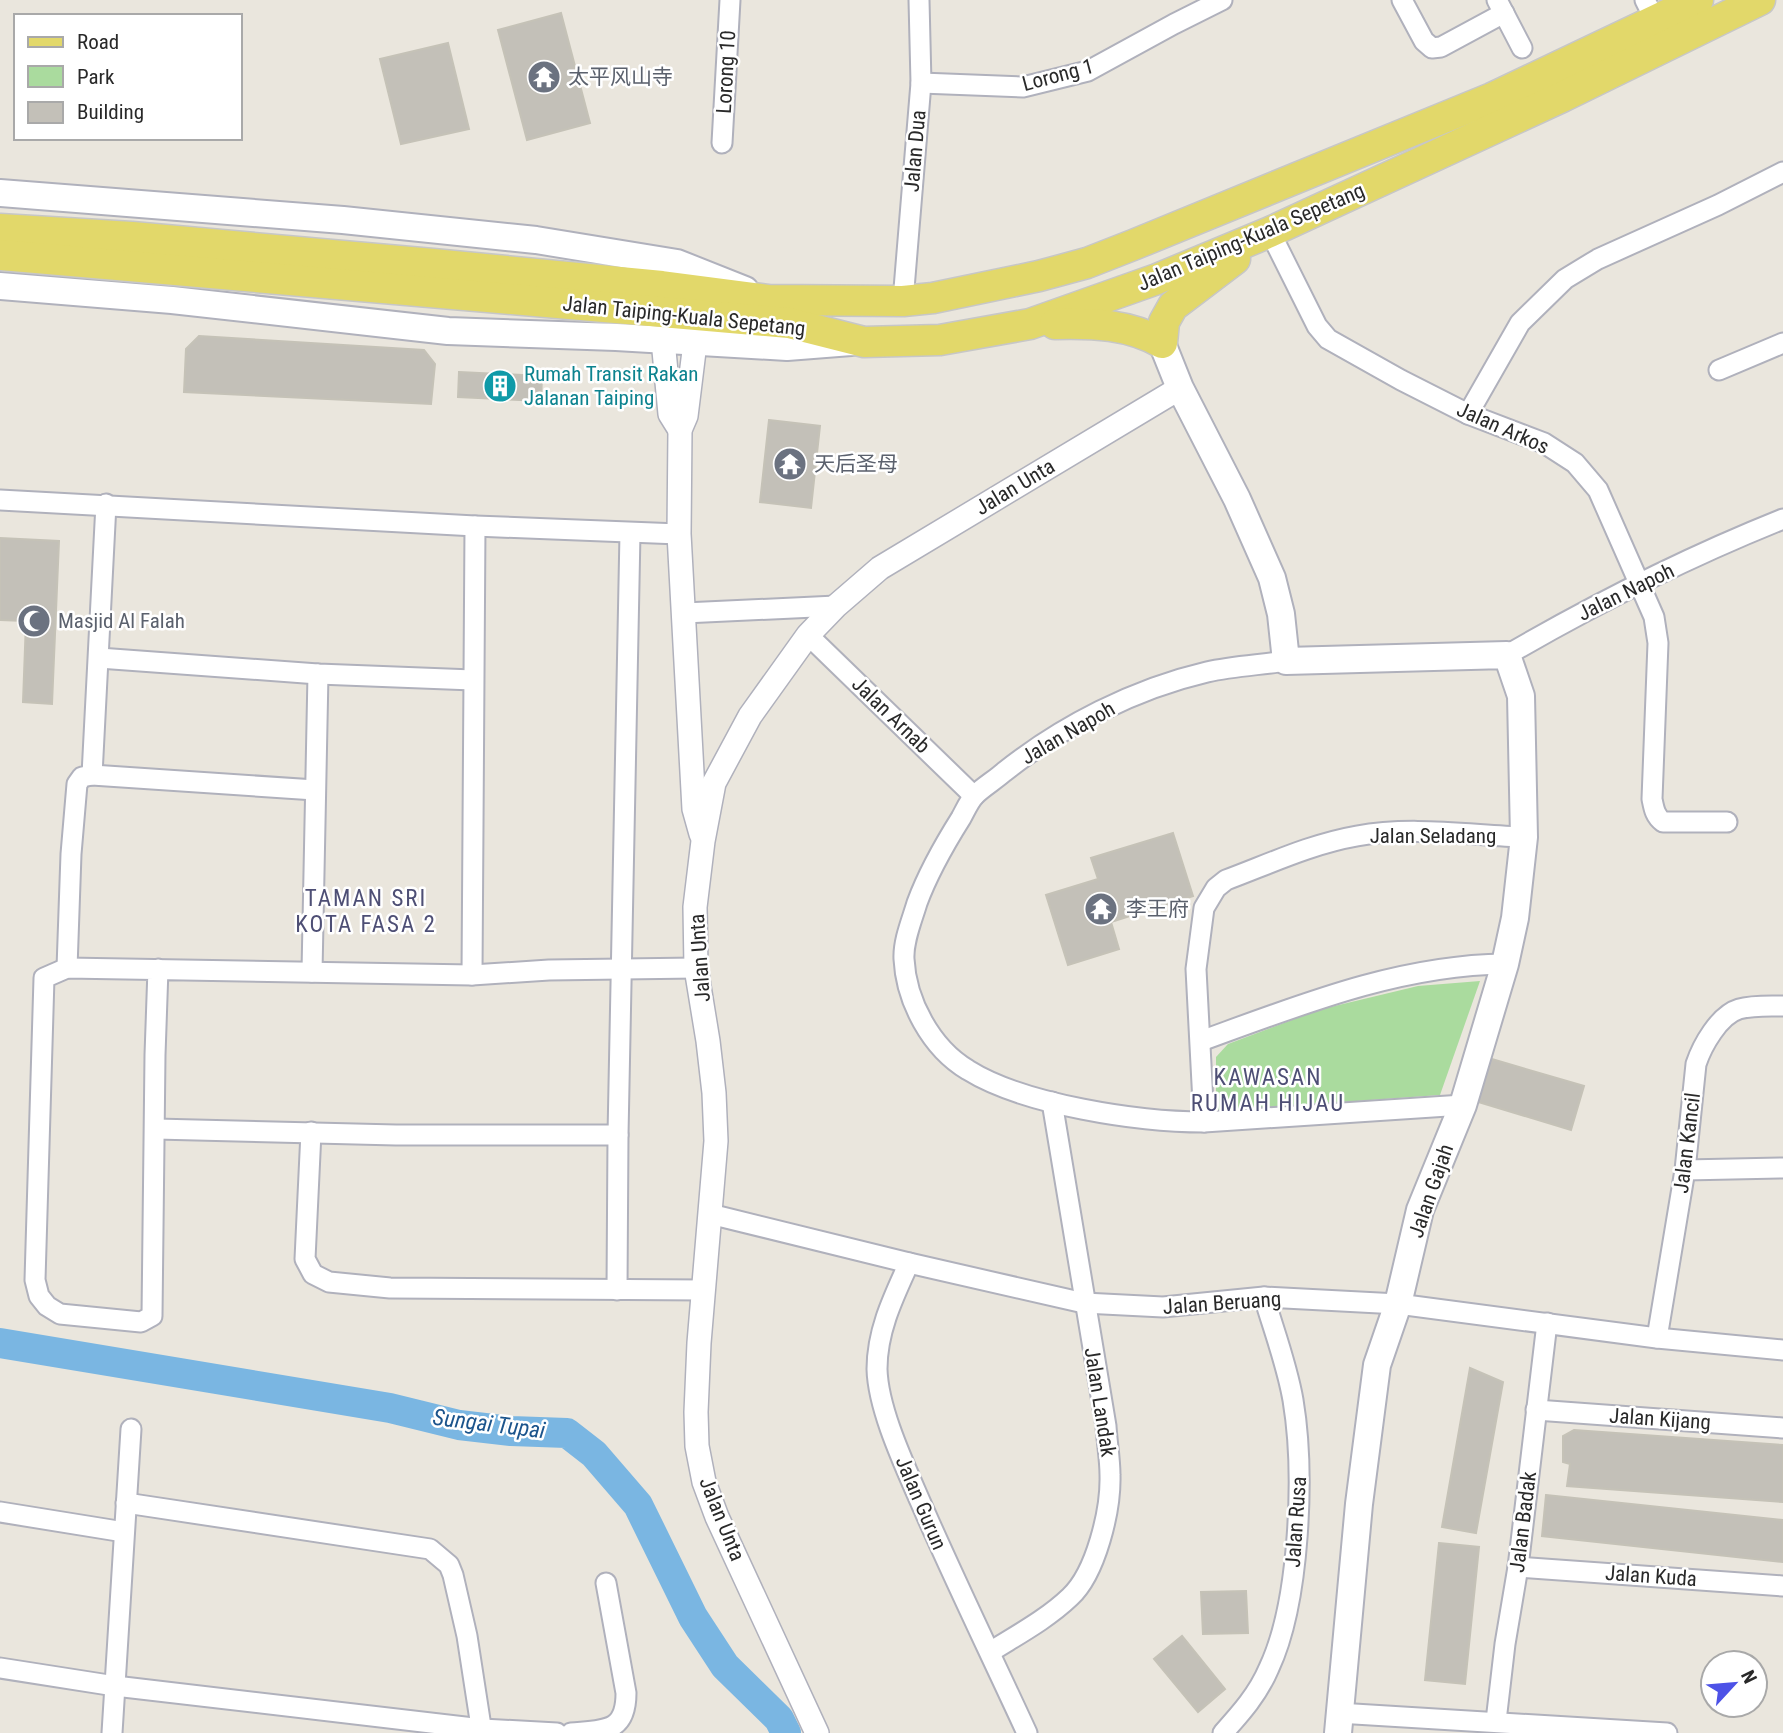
<svg xmlns="http://www.w3.org/2000/svg" width="1783" height="1733" viewBox="0 0 1783 1733" font-family="'Roboto Condensed','Noto Sans SC',sans-serif">
	<style>
		.green { fill: #aadb9e }
		.lines { fill: none; stroke-linecap: round; stroke-linejoin: round }
		.river { stroke: #7ab6e2; stroke-width: 30 }
		.building { fill: #c3c0b8; stroke: #c5c2b7; stroke-width: 2 }
		.minor-casing { stroke: #b0b1bc; stroke-width: 23 }
		.tertiary-casing { stroke: #b0b1bc; stroke-width: 26 }
		.secondary-casing { stroke: #b0b1bc; stroke-width: 30 }
		.primary-casing { stroke: #c7c7c7; stroke-width: 33 }
		.minor { stroke: #fff; stroke-width: 19 }
		.tertiary { stroke: #fff; stroke-width: 23 }
		.secondary { stroke: #fff; stroke-width: 26 }
		.primary { stroke: #e2d86a; stroke-width: 30 }
		.labels { text-anchor: middle; dominant-baseline: central; stroke-width: 5; stroke-linejoin: round; paint-order: stroke }
		.street-label { font-size: 21px; fill: #292929; stroke: #fff }
		.worship-label { font-size: 21px; fill: #5b616d; stroke: #fff; text-anchor: start }
		.culture-label { font-size: 21px; fill: #0d838f; stroke: #fff; text-anchor: start }
		.neighbourhood-label { font-size: 23px; letter-spacing: 2px; fill: #4e4f75; stroke: #fff }
		.water-label { font-size: 23px; font-style: italic; fill: #1b548c; stroke: #fff }
	</style>
	<rect width="100%" height="100%" fill="#eae6dd"/>
	<path class="green" d="M1480,981L1440,1095L1216,1111V1057L1228,1044L1318,1010L1418,986Z"/>
	<g class="lines">
		<path class="river" d="M0,1343L390,1408L459,1425L511,1431L567,1433L594,1454L638,1505L693,1617L725,1666L779,1719L786,1733"/>
	</g>
	<g class="building">
		<path d="M561,13L590,123L527,140L498,30Z"/>
		<path d="M448,43L469,129L401,144L380,59Z"/>
		<path d="M199,336L424,350L435,364L431,404L184,392L186,349Z"/>
		<path d="M459,372L542,376L541,401L458,397Z"/>
		<path d="M769,420L820,426L811,508L760,502Z"/>
		<path d="M0,538L59,541L52,704L23,702L26,621L0,620Z"/>
		<path d="M1173,833L1193,896L1111,922L1119,949L1068,965L1046,895L1098,879L1091,858Z"/>
		<path d="M1485,1057L1584,1086L1571,1130L1472,1100Z"/>
		<path d="M1470,1368L1503,1382L1476,1533L1442,1527Z"/>
		<path d="M1574,1430L1783,1445V1502L1567,1486L1570,1464L1563,1462V1436Z"/>
		<path d="M1546,1495L1783,1520V1562L1542,1536Z"/>
		<path d="M1439,1543L1479,1547L1465,1684L1425,1680Z"/>
		<path d="M1246,1591L1248,1633L1203,1634L1201,1592Z"/>
		<path d="M1182,1636L1225,1689L1198,1712L1154,1659Z"/>
	</g>
	<g class="lines">
		<defs>
			<g id="minor">
				<path d="M1402,0L1424,41L1432,48L1441,47L1504,13"/>
				<path d="M1497,0L1522,48"/>
				<path d="M1645,0L1655,20"/>
				<path d="M921,83L1023,87L1088,71L1174,24L1222,0"/>
				<path d="M722,143L730,0"/>
				<path d="M1270,232L1317,326L1328,339L1401,380L1468,414L1544,443L1575,463L1598,490L1654,617L1658,643L1652,799C1654,809 1655,816 1663,822H1727"/>
				<path d="M903,301L921,83L919,0"/>
				<path d="M1719,370L1783,343"/>
				<path d="M1468,414L1520,323L1565,279L1598,259L1718,205L1783,172"/>
				<path d="M0,500L475,526L679,534"/>
				<path d="M684,613L836,606"/>
				<path d="M808,635L974,796"/>
				<path d="M1507,655C1595,604 1688,557 1783,519"/>
				<path d="M99,658L318,674L473,680"/>
				<path d="M1286,661C1260,665 1233,666 1207,672C1134,689 1062,726 1004,772C995,780 983,787 975,795C969,801 965,811 961,818C944,845 928,873 917,903C912,920 903,941 904,959C906,1001 931,1048 968,1070C1024,1105 1139,1122 1204,1122L1463,1105"/>
				<path d="M92,775L315,790"/>
				<path d="M67,968L71,854L77,784L82,777L92,775L106,504"/>
				<path d="M158,969L155,1055L152,1316L141,1322L60,1314L47,1306L39,1296L35,1280L44,978L67,968L472,975L549,970L696,968"/>
				<path d="M312,972L318,674"/>
				<path d="M472,975L475,526"/>
				<path d="M1201,1041C1300,1005 1399,965 1505,964"/>
				<path d="M1204,1122L1196,969L1204,908L1216,888L1226,880C1269,864 1311,844 1357,836C1411,826 1469,835 1524,837"/>
				<path d="M156,1129L396,1135H618"/>
				<path d="M311,1132L305,1259L313,1274L329,1282L390,1288L704,1290"/>
				<path d="M1685,1170L1783,1168"/>
				<path d="M710,1214L909,1263L1084,1303L1163,1307L1264,1297L1398,1304L1657,1338L1783,1350"/>
				<path d="M909,1263C893,1298 877,1331 877,1369C878,1409 904,1464 920,1501C954,1579 991,1655 1027,1733"/>
				<path d="M617,1290L618,1135L630,533"/>
				<path d="M1657,1338L1685,1170L1696,1064C1702,1046 1719,1015 1739,1009C1753,1005 1769,1006 1783,1006"/>
				<path d="M1536,1410L1783,1428"/>
				<path d="M126,1503L430,1549L449,1565L453,1575L467,1636L482,1733"/>
				<path d="M0,1512L124,1532"/>
				<path d="M1518,1567L1783,1586"/>
				<path d="M990,1652C1017,1635 1047,1619 1070,1597C1096,1573 1111,1510 1110,1475C1110,1459 1107,1443 1106,1426L1052,1102"/>
				<path d="M0,1668L115,1686L482,1729L557,1733"/>
				<path d="M1338,1713L1667,1733"/>
				<path d="M1496,1721L1505,1644L1518,1567L1547,1323"/>
				<path d="M112,1733L131,1429"/>
				<path d="M571,1733C604,1730 626,1733 626,1693L606,1583"/>
				<path d="M1223,1733C1241,1713 1258,1694 1269,1668C1300,1602 1305,1472 1293,1400C1287,1365 1274,1331 1264,1297"/>
			</g>
			<g id="tertiary">
				<path d="M663,340L670,414L680,430"/>
				<path d="M695,343L686,416L680,430L679,534L694,809L701,834"/>
				<path d="M817,1733L717,1517L704,1482L697,1446L696,1412L699,1343L716,1141L714,1093L708,1041L696,968L695,907L703,841L714,783L750,716L808,635L836,606L880,568L1180,388"/>
			</g>
			<g id="secondary">
				<path d="M0,193L343,220L536,240L677,263L745,290"/>
				<path d="M0,286L172,300L448,331L616,337L787,347L851,342"/>
				<path d="M1162,343L1180,388L1237,499L1272,578L1281,614L1286,661L1507,655L1521,696L1524,837L1515,918L1505,964L1463,1105L1420,1210L1398,1304L1377,1365L1359,1504L1338,1733"/>
			</g>
			<g id="primary">
				<path d="M0,229L132,237L433,264L662,286L769,300L903,301L933,298L1039,276L1087,263L1133,245L1492,98L1698,0"/>
				<path d="M0,255L789,323L864,342L940,340L1030,324L1157,279L1270,232L1562,97L1760,0"/>
				<path d="M1055,324C1092,323 1129,324 1162,343L1164,322L1173,306L1235,259"/>
			</g>
		</defs>
		<use href="#minor" class="minor-casing"/>
		<use href="#tertiary" class="tertiary-casing"/>
		<use href="#secondary" class="secondary-casing"/>
		<use href="#primary" class="primary-casing"/>
		<use href="#minor" class="minor"/>
		<use href="#tertiary" class="tertiary"/>
		<use href="#secondary" class="secondary"/>
		<use href="#primary" class="primary"/>
	</g>
	<defs>
		<symbol id="temple-disc" viewBox="-11 -11 22 22"><circle r="9.5" fill="#6b7280" stroke="#fff"/><path d="M0-6L5-2H3V0L6.5 2.5H4V6H1.5V3h-3V6H-4V2.5H-6.5L-3 0V-2H-5Z" fill="#fff"/></symbol>
		<symbol id="building-disc" viewBox="-11 -11 22 22"><circle r="9.5" fill="#0f9aa8" stroke="#fff"/><path d="M-4-6H4V6H1V3H-1V6H-4ZM-2.5-4.3h1.7v1.8h-1.7ZM.8-4.3h1.7v1.8H.8ZM-2.5-1h1.7V.8h-1.7ZM.8-1h1.7V.8H.8Z" fill="#fff"/></symbol>
		<symbol id="mosque-disc" viewBox="-11 -11 22 22"><circle r="9.5" fill="#6b7280" stroke="#fff"/><path d="M3.5-4.9A6 6 0 1 0 3.5 4.9A5 5 0 1 1 3.5-4.9Z" fill="#fff"/></symbol>
	</defs>
	<g fill-rule="evenodd">
		<use href="#temple-disc" x="525" y="58" width="38" height="38"/>
		<use href="#building-disc" x="481" y="367" width="38" height="38"/>
		<use href="#temple-disc" x="771" y="445" width="38" height="38"/>
		<use href="#mosque-disc" x="15" y="602" width="38" height="38"/>
		<use href="#temple-disc" x="1082" y="890" width="38" height="38"/>
	</g>
	<g class="labels">
		<g class="street-label">
			<text transform="translate(726 72) rotate(-87)">Lorong 10</text>
			<text transform="translate(1058 75) rotate(-15)">Lorong 1</text>
			<text transform="translate(915 151) rotate(-85)">Jalan Dua</text>
			<text transform="translate(1251 237) rotate(-23)">Jalan Taiping-Kuala Sepetang</text>
			<text transform="translate(684 316) rotate(6)">Jalan Taiping-Kuala Sepetang</text>
			<text transform="translate(1503 428) rotate(24)">Jalan Arkos</text>
			<text transform="translate(1015 487) rotate(-31)">Jalan Unta</text>
			<text transform="translate(1626 592) rotate(-26)">Jalan Napoh</text>
			<text transform="translate(891 715) rotate(44)">Jalan Arnab</text>
			<text transform="translate(1068 733) rotate(-30)">Jalan Napoh</text>
			<text x="1433" y="836">Jalan Seladang</text>
			<text transform="translate(700 958) rotate(-94)">Jalan Unta</text>
			<text transform="translate(1687 1143) rotate(-83)">Jalan Kancil</text>
			<text transform="translate(1431 1191) rotate(-71)">Jalan Gajah</text>
			<text transform="translate(1222 1303) rotate(-4)">Jalan Beruang</text>
			<text transform="translate(1100 1402) rotate(81)">Jalan Landak</text>
			<text transform="translate(1660 1419) rotate(4)">Jalan Kijang</text>
			<text transform="translate(921 1503) rotate(67)">Jalan Gurun</text>
			<text transform="translate(722 1519) rotate(68)">Jalan Unta</text>
			<text transform="translate(1296 1522) rotate(-86)">Jalan Rusa</text>
			<text transform="translate(1523 1522) rotate(-83)">Jalan Badak</text>
			<text transform="translate(1651 1576) rotate(4)">Jalan Kuda</text>
		</g>
		<g class="worship-label">
			<text x="568" y="77">太平风山寺</text>
			<text x="814" y="464">天后圣母</text>
			<text x="58" y="621">Masjid Al Falah</text>
			<text x="1126" y="909">李王府</text>
		</g>
		<g class="culture-label">
			<text x="524" y="374">Rumah Transit Rakan<tspan x="524" dy="24">Jalanan Taiping</tspan></text>
		</g>
		<g class="neighbourhood-label">
			<text x="366" y="898">TAMAN SRI<tspan x="366" dy="26">KOTA FASA 2</tspan></text>
			<text x="1268" y="1077">KAWASAN<tspan x="1268" dy="26">RUMAH HIJAU</tspan></text>
		</g>
		<g class="water-label">
			<text transform="translate(489 1424) rotate(7)">Sungai Tupai</text>
		</g>
	</g>
	<rect x="14" y="14" width="228" height="126" fill="#ffffff" stroke="#a9a9a9" stroke-width="2"/>
	<rect x="28" y="37" width="35" height="10" fill="#e2d86a" stroke="#a9a9a9" stroke-width="2"/>
	<text x="77" y="49" font-size="21" fill="#292929">Road</text>
	<rect x="28" y="66" width="35" height="21" fill="#aadb9e" stroke="#a9a9a9" stroke-width="2"/>
	<text x="77" y="84" font-size="21" fill="#292929">Park</text>
	<rect x="28" y="102" width="35" height="21" fill="#c3c0b8" stroke="#a9a9a9" stroke-width="2"/>
	<text x="77" y="119" font-size="21" fill="#292929">Building</text>
	<g transform="translate(1734 1684) rotate(64)"><circle r="33" fill="#ffffff" stroke="#a9a9a9" stroke-width="2"/>
	<path d="M0-5L12 26L0 18L-12 26Z" fill="#4d52e7"/>
	<text y="-10" font-size="19" font-weight="bold" text-anchor="middle" fill="#292929">N</text>
	</g>
</svg>
